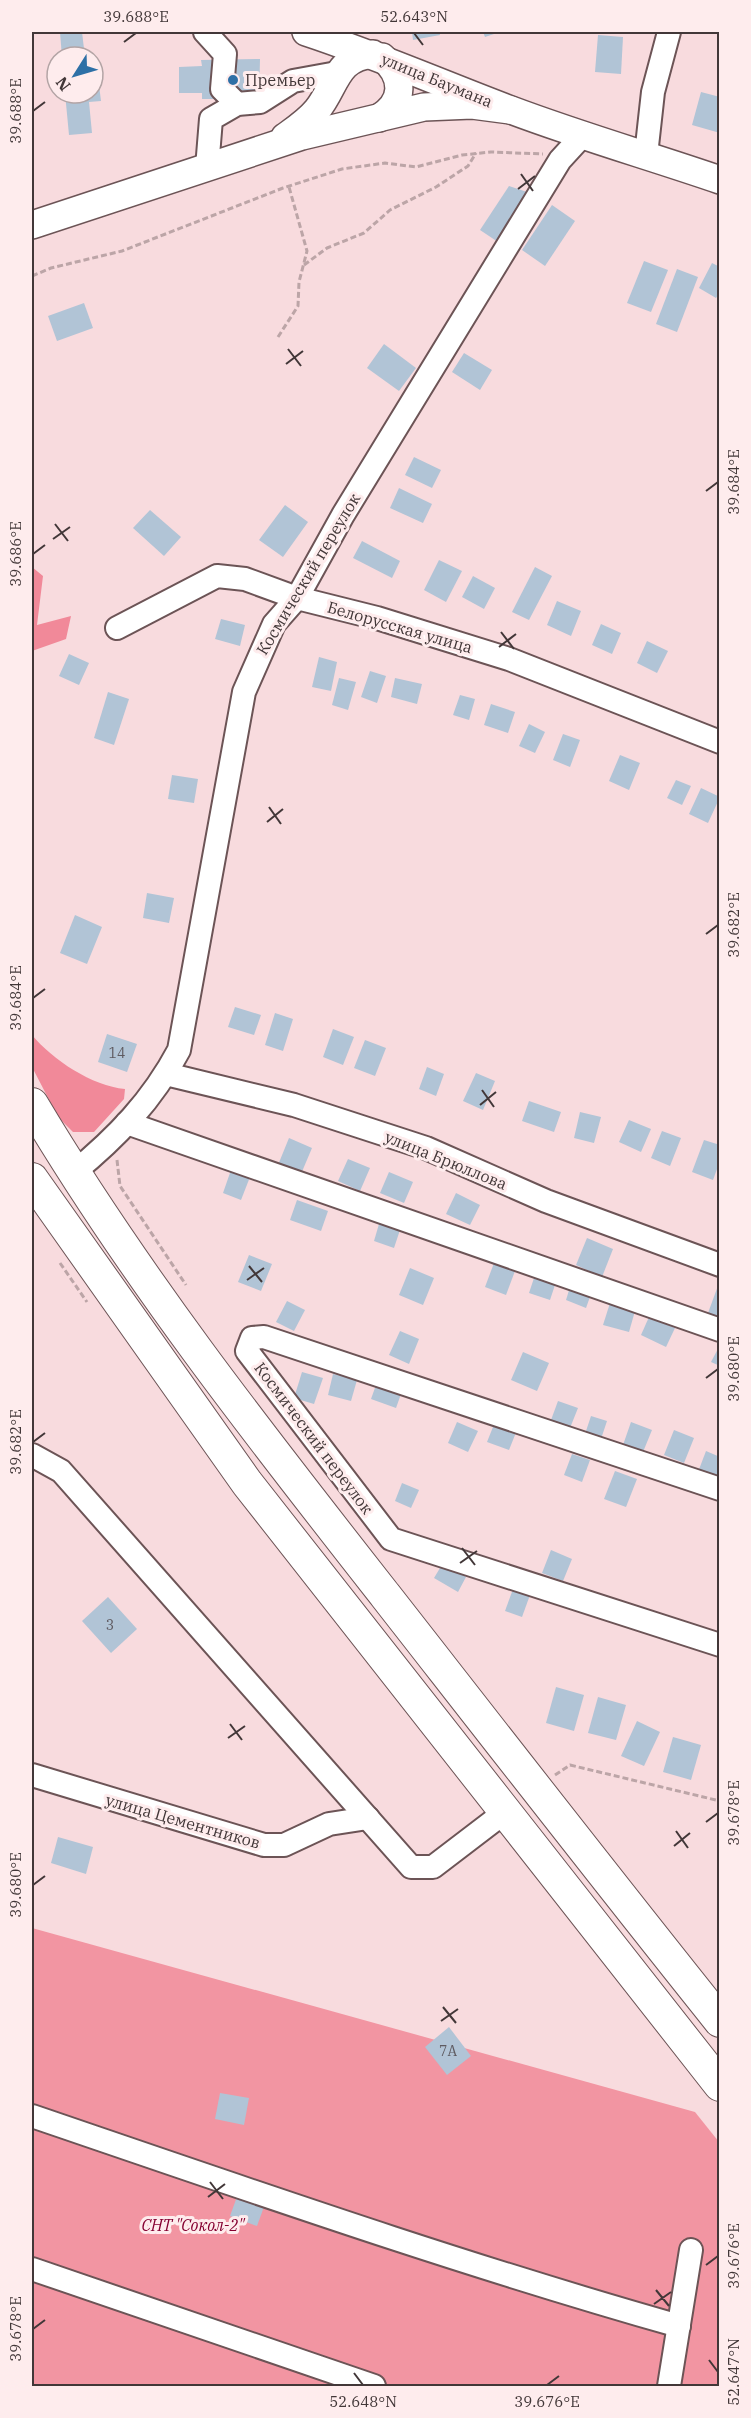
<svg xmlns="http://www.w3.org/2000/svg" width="751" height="2418" viewBox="0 0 751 2418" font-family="'IBM Plex Serif',serif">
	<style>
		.green { fill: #f295a2 }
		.forest { fill: #f18999 }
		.building { fill: #b1c4d6 }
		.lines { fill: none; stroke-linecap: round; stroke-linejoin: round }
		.minor-casing { stroke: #6c5456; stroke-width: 26 }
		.major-casing { stroke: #6c5456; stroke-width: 30 }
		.highway-casing { stroke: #6c5456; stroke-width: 34 }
		.path { stroke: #bca5a7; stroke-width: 3; stroke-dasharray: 6 3; stroke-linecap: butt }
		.minor { stroke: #fff; stroke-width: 22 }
		.major { stroke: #fff; stroke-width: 27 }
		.highway { stroke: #fff; stroke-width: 32 }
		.ticks { fill: none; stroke: #423738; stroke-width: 2 }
		.poi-dot { fill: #2e70a6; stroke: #feeced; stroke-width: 2 }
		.labels { text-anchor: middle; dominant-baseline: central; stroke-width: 6; stroke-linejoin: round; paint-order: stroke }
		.number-label { font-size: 14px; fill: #5e5a60 }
		.poi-label { font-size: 16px; fill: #423738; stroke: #feeced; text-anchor: start }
		.street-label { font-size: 16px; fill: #423738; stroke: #feeced }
		.park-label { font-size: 16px; font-style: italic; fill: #850031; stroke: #feeced }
		.neatline { fill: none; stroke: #423738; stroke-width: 2 }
		.ticks-label { font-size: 15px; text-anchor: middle; fill: #423738 }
	</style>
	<rect width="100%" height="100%" fill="#f8dbde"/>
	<path class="green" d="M32,1928L695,2112L719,2142V2386H32Z"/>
	<g class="forest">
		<path d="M32,567L43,576L37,625L71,616L66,639L32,651Z"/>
		<path d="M32,1035C53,1060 92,1086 125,1089L124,1099L94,1132H73L58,1117L32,1067Z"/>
	</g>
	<g class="building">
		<path d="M60,32H82L85,57H62Z"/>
		<path d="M412,32H439L440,35L413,40Z"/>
		<path d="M483,32H500L485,37Z"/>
		<path d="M598,35L623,37L621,74L595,72Z"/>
		<path d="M260,59L259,99H202V93H179V67L202,66L201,60Z"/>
		<path d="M93,85H99L101,101L89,102L92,133L69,135L65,93H93Z"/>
		<path d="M701,92L720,97V133L692,125Z"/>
		<path d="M509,186L530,193L498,242L480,230Z"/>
		<path d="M552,205L575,221L545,266L522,250Z"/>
		<path d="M644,261L668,270L651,312L627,303Z"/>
		<path d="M712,263L720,267V292L716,298L699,288Z"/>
		<path d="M677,269L698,277L677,332L656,324Z"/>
		<path d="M84,303L93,328L57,341L48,316Z"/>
		<path d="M384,344L416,368L399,391L367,368Z"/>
		<path d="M464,353L492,370L480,390L452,372Z"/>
		<path d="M414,457L441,470L432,488L405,475Z"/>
		<path d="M399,488L432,504L423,523L390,508Z"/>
		<path d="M285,505L308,522L283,557L259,540Z"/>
		<path d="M150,510L181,537L164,556L133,528Z"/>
		<path d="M362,541L400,561L392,578L353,558Z"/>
		<path d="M439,560L462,571L446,602L424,590Z"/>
		<path d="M535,567L552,576L529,620L512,612Z"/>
		<path d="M473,576L495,588L484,609L462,597Z"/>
		<path d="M557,601L581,611L571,636L547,625Z"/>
		<path d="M221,619L245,625L240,646L215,639Z"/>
		<path d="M601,624L621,633L612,654L592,645Z"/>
		<path d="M647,641L668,651L657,673L637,663Z"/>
		<path d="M69,654L89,663L79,685L59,676Z"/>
		<path d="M319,657L337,662L331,691L312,687Z"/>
		<path d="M370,671L386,676L377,703L361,697Z"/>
		<path d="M339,678L356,682L348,710L332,705Z"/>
		<path d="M395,678L422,684L417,704L391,697Z"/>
		<path d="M108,692L129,699L114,745L94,738Z"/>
		<path d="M460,695L475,699L469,720L453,715Z"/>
		<path d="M491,704L515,712L508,733L484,725Z"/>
		<path d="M529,724L545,732L535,753L519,746Z"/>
		<path d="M563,734L580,740L570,767L553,760Z"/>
		<path d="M620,755L640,763L629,790L609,781Z"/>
		<path d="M172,775L198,779L194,803L168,799Z"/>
		<path d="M676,780L691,786L682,805L667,798Z"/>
		<path d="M701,788L720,797L708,823L689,814Z"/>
		<path d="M147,893L174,898L169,923L143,918Z"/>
		<path d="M75,915L102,927L87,964L60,953Z"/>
		<path d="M235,1007L261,1015L254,1035L228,1027Z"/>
		<path d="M275,1013L293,1019L283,1051L265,1045Z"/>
		<path d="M333,1029L354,1037L343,1065L323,1057Z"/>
		<path d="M107,1034L137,1044L127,1072L98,1062Z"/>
		<path d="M365,1040L386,1048L375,1076L354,1068Z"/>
		<path d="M427,1067L444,1074L436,1096L419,1089Z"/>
		<path d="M476,1073L495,1081L483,1110L463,1101Z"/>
		<path d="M529,1101L561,1112L554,1132L522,1121Z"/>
		<path d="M580,1112L601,1117L594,1143L574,1138Z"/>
		<path d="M629,1120L651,1129L641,1152L619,1142Z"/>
		<path d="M662,1131L681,1138L670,1166L651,1158Z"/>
		<path d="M289,1138L312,1148L301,1174L278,1165Z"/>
		<path d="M704,1140L720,1145V1161L713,1180L692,1172Z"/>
		<path d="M348,1159L370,1168L360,1191L338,1181Z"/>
		<path d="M231,1170L250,1177L241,1200L223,1193Z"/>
		<path d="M389,1172L413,1182L404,1203L380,1193Z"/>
		<path d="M456,1193L480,1205L470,1225L446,1214Z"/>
		<path d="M297,1200L328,1211L321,1231L290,1220Z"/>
		<path d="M379,1224L400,1230L394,1248L374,1241Z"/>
		<path d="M587,1238L613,1249L602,1277L576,1265Z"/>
		<path d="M249,1255L272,1264L261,1291L238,1282Z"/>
		<path d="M494,1263L515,1271L506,1295L485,1287Z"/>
		<path d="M410,1268L434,1278L423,1305L399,1295Z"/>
		<path d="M535,1275L556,1282L550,1300L529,1293Z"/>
		<path d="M719,1283H720V1318L708,1313Z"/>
		<path d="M570,1287L591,1294L586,1308L566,1300Z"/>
		<path d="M287,1301L305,1310L294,1331L276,1322Z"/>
		<path d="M610,1303L635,1311L629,1332L603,1325Z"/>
		<path d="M649,1317L675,1328L666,1347L641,1335Z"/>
		<path d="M400,1331L419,1339L409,1364L389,1355Z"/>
		<path d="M720,1345V1366L711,1362Z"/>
		<path d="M523,1352L549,1363L537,1391L511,1380Z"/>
		<path d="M302,1372L323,1378L314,1404L294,1398Z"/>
		<path d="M333,1374L357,1380L351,1401L328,1395Z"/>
		<path d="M376,1385L401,1394L396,1408L371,1399Z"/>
		<path d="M558,1401L578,1408L570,1428L551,1420Z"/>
		<path d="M591,1416L607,1421L601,1439L585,1434Z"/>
		<path d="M457,1422L478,1431L468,1452L448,1443Z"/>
		<path d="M495,1422L517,1430L509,1450L487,1442Z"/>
		<path d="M631,1422L652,1430L643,1452L623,1445Z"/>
		<path d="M674,1430L694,1438L684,1463L664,1455Z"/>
		<path d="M706,1451L720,1457L718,1480L698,1472Z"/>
		<path d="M572,1454L590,1460L582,1482L564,1475Z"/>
		<path d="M615,1471L637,1479L626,1507L604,1499Z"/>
		<path d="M402,1483L419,1490L411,1508L395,1501Z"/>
		<path d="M551,1550L572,1559L563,1581L542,1573Z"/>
		<path d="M443,1563L466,1577L458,1592L434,1578Z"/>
		<path d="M513,1589L530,1595L522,1617L505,1611Z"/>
		<path d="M108,1597L137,1629L111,1653L82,1621Z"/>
		<path d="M556,1687L584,1695L574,1731L546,1723Z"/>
		<path d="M598,1697L626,1705L616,1740L588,1733Z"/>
		<path d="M637,1721L660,1732L644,1766L621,1756Z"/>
		<path d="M673,1737L701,1745L691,1780L663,1772Z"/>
		<path d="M58,1837L93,1847L86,1874L51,1863Z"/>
		<path d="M449,2027L471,2056L447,2075L425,2047Z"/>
		<path d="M220,2093L249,2098L244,2125L215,2119Z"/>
		<path d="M238,2194L265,2204L257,2226L230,2216Z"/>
	</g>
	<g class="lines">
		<defs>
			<g id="minor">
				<path d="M205,32L225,54L222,89L237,104"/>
				<path d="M646,155L653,92L669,32"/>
				<path d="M207,168L211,119L237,104L260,102L293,81L337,73"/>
				<path d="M117,628L217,576L245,579L297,598L377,618L509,659L720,742"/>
				<path d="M166,1074L294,1105L426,1148L546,1201L720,1265"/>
				<path d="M127,1123L720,1330"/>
				<path d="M73,1173C116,1138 152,1101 179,1050L244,692L274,624L297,598L343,515L560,160L582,136"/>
				<path d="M32,1455L61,1471L411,1867H433L505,1812"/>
				<path d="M720,1489L264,1337L252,1338L247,1351L391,1539L720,1645"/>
				<path d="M32,1775L264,1845H284L329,1824L368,1818"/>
				<path d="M32,2116C246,2189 460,2264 679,2326"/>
				<path d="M32,2269L374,2386"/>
				<path d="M669,2386L691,2250"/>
			</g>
			<g id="major">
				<path d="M306,32C376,55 442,84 511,110C580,136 650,156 720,180"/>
				<path d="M379,118C405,102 405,77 382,57"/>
				<path d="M285,137C296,129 308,121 317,110C337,85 335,58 373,54"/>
				<path d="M32,225L302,136L424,107L472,105L510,110"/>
			</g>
			<g id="highway">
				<path d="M32,1104C135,1277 261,1437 385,1595C496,1737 607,1880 720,2021"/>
				<path d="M32,1179L247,1483L720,2085"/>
			</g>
		</defs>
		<use href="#minor" class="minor-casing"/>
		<use href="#major" class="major-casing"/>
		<use href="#highway" class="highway-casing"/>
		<g class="path">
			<path d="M304,265L327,248L364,233L390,210L436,187L468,166L476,153"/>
			<path d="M32,276L51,268L122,251L283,188L342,169L385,163L416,167L462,155L491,152L543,154"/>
			<path d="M278,337L298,306L299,282L307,251L289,187"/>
			<path d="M117,1160L120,1186L186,1285"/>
			<path d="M60,1263L87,1302"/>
			<path d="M555,1775L570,1765L720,1801"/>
		</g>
		<use href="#minor" class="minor"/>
		<use href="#major" class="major"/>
		<use href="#highway" class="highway"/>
	</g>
	<path class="ticks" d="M414,33L423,45M124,42L136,33M33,111L45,102M521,174L533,191M518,189L535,176M288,349L301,366M286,364L303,351M706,491L718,482M55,524L68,541M53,539L70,527M33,554L45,545M501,632L514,649M499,647L516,634M269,807L281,824M267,822L283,809M706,934L718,925M33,998L45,989M482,1090L494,1107M480,1105L496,1092M249,1266L262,1282M247,1280L264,1268M706,1378L718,1369M33,1442L45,1433M462,1548L475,1565M460,1563L477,1551M230,1724L242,1740M228,1738L245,1726M706,1822L718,1813M676,1831L688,1848M674,1846L690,1833M33,1885L45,1876M443,2007L456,2023M441,2021L458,2009M210,2182L223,2199M208,2197L225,2184M706,2265L718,2256M656,2290L669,2306M654,2304L671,2292M33,2329L45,2320M709,2360L718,2372M354,2373L363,2385M547,2385L559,2376"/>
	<circle class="poi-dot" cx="233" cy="80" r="6"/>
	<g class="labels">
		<g class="number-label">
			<text x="117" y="1053">14</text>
			<text x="110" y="1625">3</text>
			<text x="448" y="2051">7А</text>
		</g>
		<g class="poi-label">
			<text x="245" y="80">Премьер</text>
		</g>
		<g class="street-label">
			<text transform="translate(437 80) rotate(22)">улица Баумана</text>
			<text transform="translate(308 574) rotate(-59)">Космический переулок</text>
			<text transform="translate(400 627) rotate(16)">Белорусская улица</text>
			<text transform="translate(446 1160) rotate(22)">улица Брюллова</text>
			<text transform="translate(314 1438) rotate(53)">Космический переулок</text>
			<text transform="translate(183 1821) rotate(16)">улица Цементников</text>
		</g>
		<g class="park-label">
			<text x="193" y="2225">СНТ "Сокол-2"</text>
		</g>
	</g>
	<rect width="751" height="2418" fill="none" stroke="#feeced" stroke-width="66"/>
	<g transform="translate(75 75) rotate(233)"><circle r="28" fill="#feeced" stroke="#b3a4a5" stroke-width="1.5"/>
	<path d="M0-4.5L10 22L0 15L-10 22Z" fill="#2e70a6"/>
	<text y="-9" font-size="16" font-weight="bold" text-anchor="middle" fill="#423738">N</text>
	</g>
	<rect x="33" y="33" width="685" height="2352" class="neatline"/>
	<g class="ticks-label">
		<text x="136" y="22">39.688°E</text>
		<text x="414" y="22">52.643°N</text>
		<text transform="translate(16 111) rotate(-90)" y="5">39.688°E</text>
		<text transform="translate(734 482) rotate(-90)" y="5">39.684°E</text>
		<text transform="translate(16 554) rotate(-90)" y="5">39.686°E</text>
		<text transform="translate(734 925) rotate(-90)" y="5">39.682°E</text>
		<text transform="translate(16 998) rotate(-90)" y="5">39.684°E</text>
		<text transform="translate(734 1369) rotate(-90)" y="5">39.680°E</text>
		<text transform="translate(16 1442) rotate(-90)" y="5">39.682°E</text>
		<text transform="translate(734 1813) rotate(-90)" y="5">39.678°E</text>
		<text transform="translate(16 1885) rotate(-90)" y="5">39.680°E</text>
		<text transform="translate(734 2256) rotate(-90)" y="5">39.676°E</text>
		<text transform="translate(16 2329) rotate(-90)" y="5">39.678°E</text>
		<text transform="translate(734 2372) rotate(-90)" y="5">52.647°N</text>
		<text x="363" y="2407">52.648°N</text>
		<text x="547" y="2407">39.676°E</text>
	</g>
</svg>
